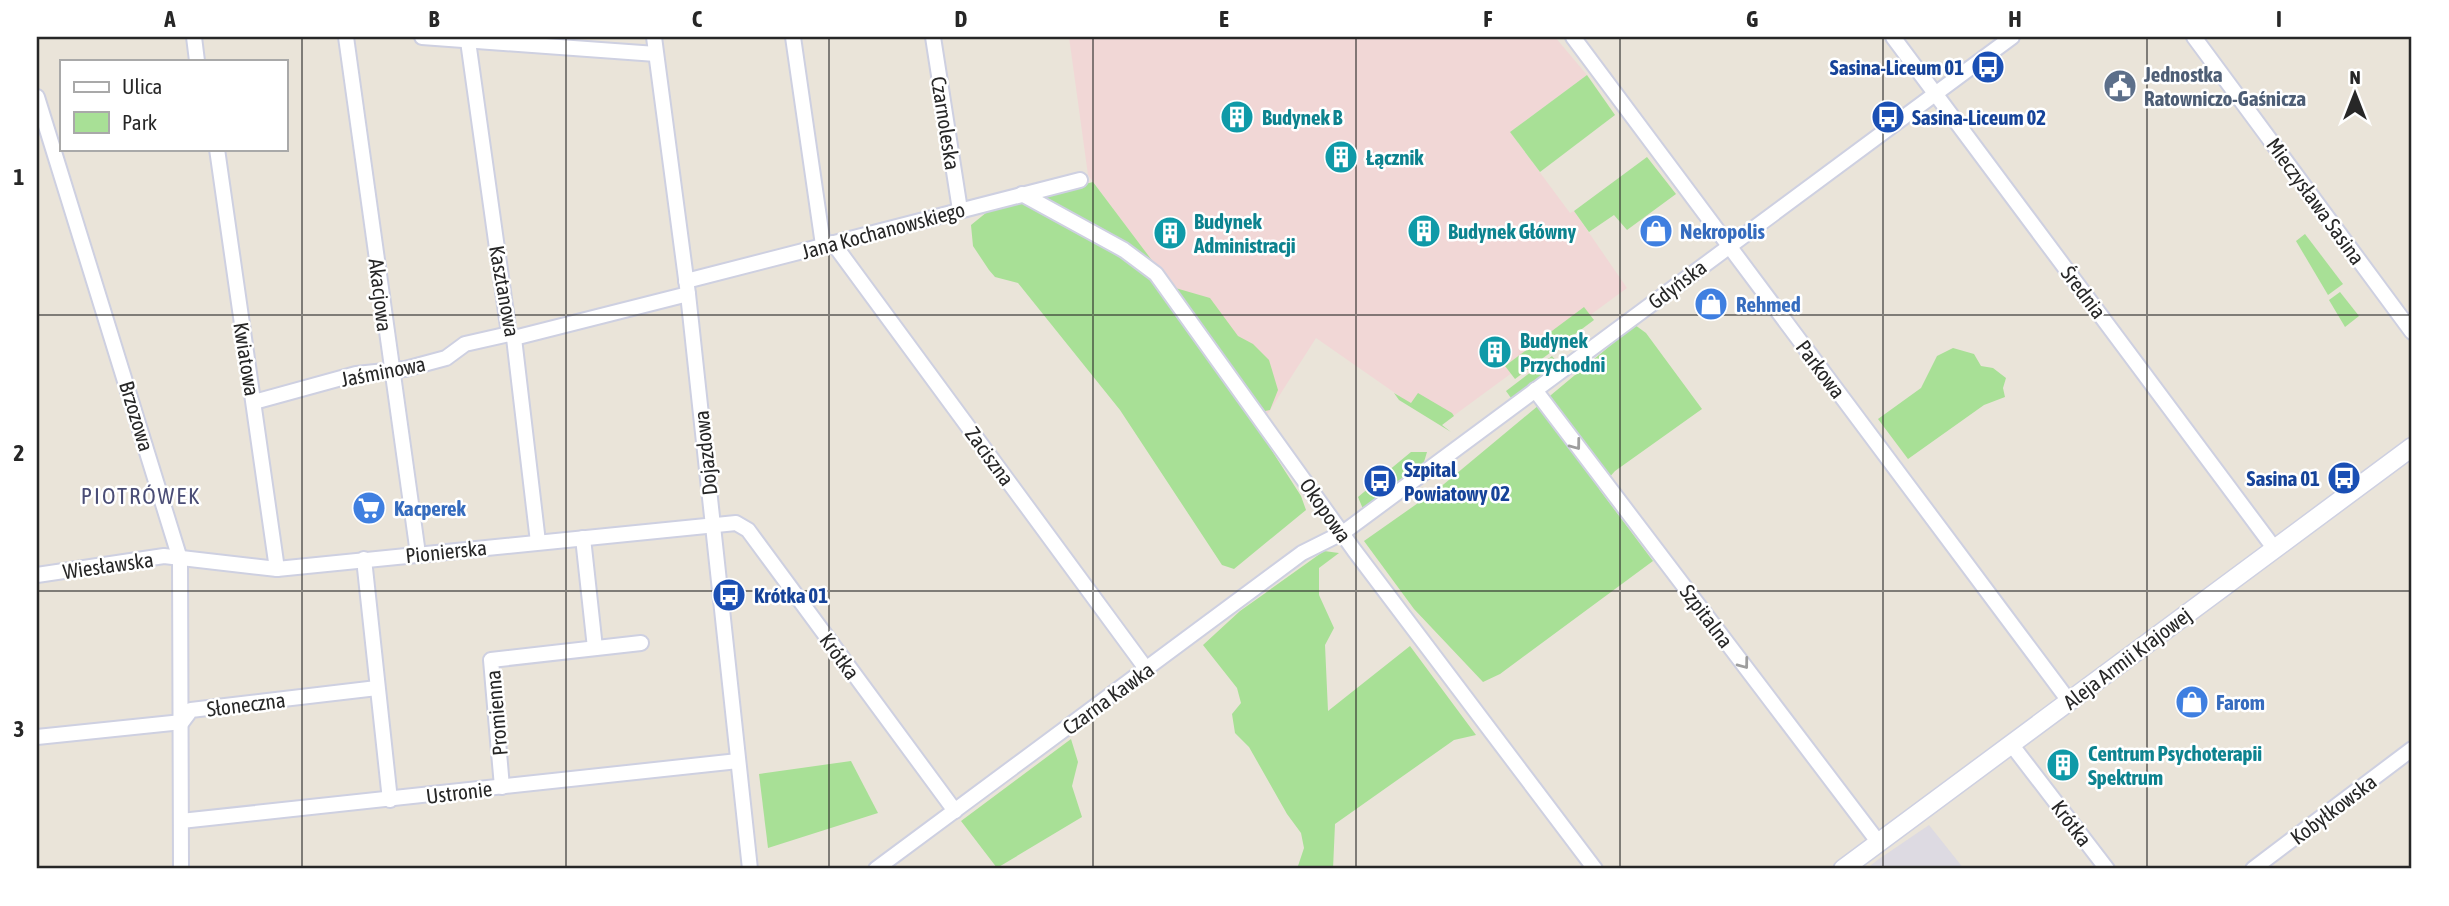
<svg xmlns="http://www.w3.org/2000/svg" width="2449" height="906" viewBox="0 0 2449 906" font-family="'Asap Condensed',sans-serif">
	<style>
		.industrial { fill: #dddae2 }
		.medical { fill: #f1d7d6 }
		.green { fill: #a8e096 }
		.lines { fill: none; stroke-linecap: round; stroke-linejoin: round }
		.minor-casing { stroke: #ced0e1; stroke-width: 18 }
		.tertiary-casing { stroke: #ced0e1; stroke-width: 21 }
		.minor { stroke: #fff; stroke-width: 14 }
		.tertiary { stroke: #fff; stroke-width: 18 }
		.oneway { stroke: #9e9e9e }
		.grid { fill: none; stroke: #272727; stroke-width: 2; stroke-opacity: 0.55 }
		.labels { text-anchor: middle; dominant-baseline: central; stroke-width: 5; stroke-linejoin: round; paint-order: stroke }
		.transit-label { font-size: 21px; font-weight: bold; fill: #164399; stroke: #fff; text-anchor: start }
		.service-label { font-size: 21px; font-weight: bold; fill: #4e5e75; stroke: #fff; text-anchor: start }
		.culture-label { font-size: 21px; font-weight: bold; fill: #0d838f; stroke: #fff; text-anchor: start }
		.street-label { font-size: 21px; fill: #272727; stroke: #fff }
		.shop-label { font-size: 21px; font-weight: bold; fill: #366cbe; stroke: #fff; text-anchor: start }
		.neighbourhood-label { font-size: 23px; letter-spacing: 2px; fill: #4a4d76; stroke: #fff }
		.neatline { fill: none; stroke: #272727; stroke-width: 2.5 }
		.grid-label { font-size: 23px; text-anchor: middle; font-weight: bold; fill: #272727 }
	</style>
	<rect width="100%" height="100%" fill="#eae4d9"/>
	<path class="industrial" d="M1929,825L1964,869H1866L1879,859Z"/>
	<path class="medical" d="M1069,37H1555L1587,75L1510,132L1570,213L1574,211L1627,288L1441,425L1316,338L1267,415L1088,175Z"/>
	<g class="green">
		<path d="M1587,75L1615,115L1540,172L1510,132Z"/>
		<path d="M1647,157L1676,194L1627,230L1614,215L1589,232L1574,211Z"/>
		<path d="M1093,182L1172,287L1210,298L1238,336L1253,344L1269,360L1278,390L1270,410L1265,411L1235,372L1231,387L1301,496L1306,510L1234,569L1222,565L1120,410L1018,283L995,277L989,270L973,246L971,225L992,208Z"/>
		<path d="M2305,234L2343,284L2328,295L2296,241Z"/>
		<path d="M2340,292L2359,316L2345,327L2329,300Z"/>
		<path d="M1584,307L1594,320L1515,379L1505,366Z"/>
		<path d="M1635,325L1646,333L1702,409L1615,471L1599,489L1653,561L1500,674L1483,682L1414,609L1364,541L1438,489Z"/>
		<path d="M1953,348L1974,354L1981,366L1993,368L2006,378L2003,388L2005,397L1984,405L1908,459L1878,419L1921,388L1937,356Z"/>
		<path d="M1552,356L1558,364L1511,398L1506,391Z"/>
		<path d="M1394,393L1411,403L1418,393L1452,413L1454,416L1442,425L1451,432L1399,400Z"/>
		<path d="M1411,452H1427L1424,462L1363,509L1358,497L1376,482L1378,485L1384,480L1382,476Z"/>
		<path d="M1324,551L1339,553L1319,568V595L1334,628L1325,645L1328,711L1410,646L1476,735L1454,740L1335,824L1333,869H1297L1304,848L1301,833L1287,814L1249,747L1235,733L1232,714L1241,703L1237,688L1203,645L1240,611Z"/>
		<path d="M1071,739L1078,762L1072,786L1082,817L997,868L961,821Z"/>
		<path d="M851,761L878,813L768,848L759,774Z"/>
	</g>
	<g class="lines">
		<defs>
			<g id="minor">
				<path d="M194,37L197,61"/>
				<path d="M346,37L418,554"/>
				<path d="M422,37L656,54"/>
				<path d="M654,37L688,294L750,869"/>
				<path d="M793,37L823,245"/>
				<path d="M933,37L960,210"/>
				<path d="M1573,37L2069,701"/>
				<path d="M1893,37L2274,548"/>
				<path d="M2194,37L2412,332"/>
				<path d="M468,41L509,334L514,338L538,542"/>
				<path d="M37,97L180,559L181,869"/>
				<path d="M217,149L277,569"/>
				<path d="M1022,194L1124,250L1156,274L1354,550L1595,869"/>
				<path d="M833,243L1147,670"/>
				<path d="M686,281L1080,180"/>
				<path d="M514,338L688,294"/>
				<path d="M1535,390L1879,843"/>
				<path d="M254,402L356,374L405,369L446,358L465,344L509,334"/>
				<path d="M583,538L595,648"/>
				<path d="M364,559L390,800"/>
				<path d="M37,575L164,556L277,569L736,523L748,530L955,811"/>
				<path d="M37,737L182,722L191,710L377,688"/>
				<path d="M2011,744L2107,869"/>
				<path d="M502,787L491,660L641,643"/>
				<path d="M181,821L738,761"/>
				<path d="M876,869L1302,553L1344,532L2012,37"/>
				<path d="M2253,869L2412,749"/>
			</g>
			<path id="tertiary" d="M1843,869L2412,447"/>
		</defs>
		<use href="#minor" class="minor-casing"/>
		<use href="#tertiary" class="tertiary-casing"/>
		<use href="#minor" class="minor"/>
		<use href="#tertiary" class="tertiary"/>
	</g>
	<defs><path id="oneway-chevron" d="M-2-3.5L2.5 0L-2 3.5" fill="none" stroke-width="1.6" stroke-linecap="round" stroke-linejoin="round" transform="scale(1.75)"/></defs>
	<g class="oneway">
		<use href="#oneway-chevron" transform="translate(1576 445) rotate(53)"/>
		<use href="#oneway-chevron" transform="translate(1744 664) rotate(53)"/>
	</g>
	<path class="grid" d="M302,37V869M566,37V869M829,37V869M1093,37V869M1356,37V869M1620,37V869M1883,37V869M2147,37V869M37,315H2412M37,591H2412"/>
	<defs>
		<symbol id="bus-disc" viewBox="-11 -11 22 22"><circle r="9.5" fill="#1a4fb4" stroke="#fff"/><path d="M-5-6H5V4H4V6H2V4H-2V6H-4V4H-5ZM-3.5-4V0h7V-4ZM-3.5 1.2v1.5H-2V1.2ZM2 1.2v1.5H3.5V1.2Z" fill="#fff"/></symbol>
		<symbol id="civic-disc" viewBox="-11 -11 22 22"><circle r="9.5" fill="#5c6f8a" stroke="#fff"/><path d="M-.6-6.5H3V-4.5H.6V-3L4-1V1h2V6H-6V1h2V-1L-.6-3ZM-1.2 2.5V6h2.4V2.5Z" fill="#fff"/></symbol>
		<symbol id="building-disc" viewBox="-11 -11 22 22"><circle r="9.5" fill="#0f9aa8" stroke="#fff"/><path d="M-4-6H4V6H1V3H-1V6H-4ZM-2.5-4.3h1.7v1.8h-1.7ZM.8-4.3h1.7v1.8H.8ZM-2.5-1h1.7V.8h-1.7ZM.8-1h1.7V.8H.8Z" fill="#fff"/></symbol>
		<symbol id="shop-disc" viewBox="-11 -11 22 22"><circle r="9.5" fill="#3f7fe0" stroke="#fff"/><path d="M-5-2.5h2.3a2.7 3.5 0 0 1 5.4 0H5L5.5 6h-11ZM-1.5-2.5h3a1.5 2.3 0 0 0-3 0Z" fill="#fff"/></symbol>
		<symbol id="supermarket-disc" viewBox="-11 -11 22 22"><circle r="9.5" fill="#3f7fe0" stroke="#fff"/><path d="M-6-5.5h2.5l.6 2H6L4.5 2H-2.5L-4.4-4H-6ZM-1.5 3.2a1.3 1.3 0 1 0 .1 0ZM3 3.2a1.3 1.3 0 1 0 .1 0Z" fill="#fff"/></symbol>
	</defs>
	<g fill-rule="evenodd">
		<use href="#bus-disc" x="1969" y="48" width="38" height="38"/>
		<use href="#civic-disc" x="2101" y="67" width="38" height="38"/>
		<use href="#building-disc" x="1218" y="98" width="38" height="38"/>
		<use href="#bus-disc" x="1869" y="98" width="38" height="38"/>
		<use href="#building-disc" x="1322" y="138" width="38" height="38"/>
		<use href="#building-disc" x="1405" y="212" width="38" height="38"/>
		<use href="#shop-disc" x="1637" y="212" width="38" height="38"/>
		<use href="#building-disc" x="1151" y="214" width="38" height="38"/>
		<use href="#shop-disc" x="1692" y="285" width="38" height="38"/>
		<use href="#building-disc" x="1476" y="333" width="38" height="38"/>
		<use href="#bus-disc" x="2325" y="459" width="38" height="38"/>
		<use href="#bus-disc" x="1361" y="462" width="38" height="38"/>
		<use href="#supermarket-disc" x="350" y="489" width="38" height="38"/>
		<use href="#bus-disc" x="710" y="576" width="38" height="38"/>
		<use href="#shop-disc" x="2173" y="683" width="38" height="38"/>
		<use href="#building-disc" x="2044" y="746" width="38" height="38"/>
	</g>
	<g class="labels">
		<g class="transit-label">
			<text x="1964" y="67" text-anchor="end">Sasina-Liceum 01</text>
			<text x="1912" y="117">Sasina-Liceum 02</text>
			<text x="1404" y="469">Szpital<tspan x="1404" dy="24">Powiatowy 02</tspan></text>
			<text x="2320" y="478" text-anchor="end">Sasina 01</text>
			<text x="754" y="595">Krótka 01</text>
		</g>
		<g class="service-label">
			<text x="2144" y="74">Jednostka<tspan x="2144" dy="24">Ratowniczo-Gaśnicza</tspan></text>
		</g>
		<g class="culture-label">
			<text x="1262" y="117">Budynek B</text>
			<text x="1366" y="157">Łącznik</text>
			<text x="1194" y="221">Budynek<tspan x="1194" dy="24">Administracji</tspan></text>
			<text x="1448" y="231">Budynek Główny</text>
			<text x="1520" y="340">Budynek<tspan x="1520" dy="24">Przychodni</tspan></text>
			<text x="2088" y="753">Centrum Psychoterapii<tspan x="2088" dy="24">Spektrum</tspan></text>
		</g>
		<g class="street-label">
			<text transform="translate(946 123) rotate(81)">Czarnoleska</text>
			<text transform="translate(2316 201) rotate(54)">Mieczysława Sasina</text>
			<text transform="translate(883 230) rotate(-15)">Jana Kochanowskiego</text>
			<text transform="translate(1677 284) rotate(-37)">Gdyńska</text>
			<text transform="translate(505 291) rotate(80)">Kasztanowa</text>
			<text transform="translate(2084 292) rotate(53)">Średnia</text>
			<text transform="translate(381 295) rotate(83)">Akacjowa</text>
			<text transform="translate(247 359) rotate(81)">Kwiatowa</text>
			<text transform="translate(1821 369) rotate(53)">Parkowa</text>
			<text transform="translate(383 371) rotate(-11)">Jaśminowa</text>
			<text transform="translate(137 416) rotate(73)">Brzozowa</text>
			<text transform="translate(705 453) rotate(-96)">Dojazdowa</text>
			<text transform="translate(990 456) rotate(54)">Zaciszna</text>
			<text transform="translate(1326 510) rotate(55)">Okopowa</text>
			<text transform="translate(446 551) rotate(-6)">Pionierska</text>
			<text transform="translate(108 565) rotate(-8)">Wiesławska</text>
			<text transform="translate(1707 616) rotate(53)">Szpitalna</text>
			<text transform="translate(840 656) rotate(54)">Krótka</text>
			<text transform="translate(2127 658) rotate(-37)">Aleja Armii Krajowej</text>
			<text transform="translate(1108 698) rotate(-36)">Czarna Kawka</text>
			<text transform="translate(246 704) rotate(-7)">Słoneczna</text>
			<text transform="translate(496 713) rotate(-95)">Promienna</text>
			<text transform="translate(459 792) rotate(-7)">Ustronie</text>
			<text transform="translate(2333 809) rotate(-37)">Kobyłkowska</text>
			<text transform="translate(2072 823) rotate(53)">Krótka</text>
		</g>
		<g class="shop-label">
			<text x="1680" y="231">Nekropolis</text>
			<text x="1736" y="304">Rehmed</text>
			<text x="394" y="508">Kacperek</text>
			<text x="2216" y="702">Farom</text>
		</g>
		<g class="neighbourhood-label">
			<text x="141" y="496">PIOTRÓWEK</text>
		</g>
	</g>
	<rect width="2449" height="906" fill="none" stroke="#ffffff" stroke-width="77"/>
	<rect x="60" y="60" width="228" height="91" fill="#ffffff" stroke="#a9a9a9" stroke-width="2"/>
	<rect x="74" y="82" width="35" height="10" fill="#ffffff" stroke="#a9a9a9" stroke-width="2"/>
	<text x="122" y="94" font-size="21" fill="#272727">Ulica</text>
	<rect x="74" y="112" width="35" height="21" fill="#a8e096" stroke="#a9a9a9" stroke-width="2"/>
	<text x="122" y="130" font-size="21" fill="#272727">Park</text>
	<g transform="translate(2355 94)" stroke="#ffffff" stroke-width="5" paint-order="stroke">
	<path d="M0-5L12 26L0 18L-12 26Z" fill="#272727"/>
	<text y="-10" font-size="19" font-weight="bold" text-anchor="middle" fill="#272727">N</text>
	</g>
	<rect x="38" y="38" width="2372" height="829" class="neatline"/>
	<g class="grid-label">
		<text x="170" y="27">A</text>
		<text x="434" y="27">B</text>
		<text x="697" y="27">C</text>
		<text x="961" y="27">D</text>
		<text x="1224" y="27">E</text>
		<text x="1488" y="27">F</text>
		<text x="1752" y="27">G</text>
		<text x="2015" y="27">H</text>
		<text x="2279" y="27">I</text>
		<text x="19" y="185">1</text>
		<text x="19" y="461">2</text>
		<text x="19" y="737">3</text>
	</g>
</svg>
